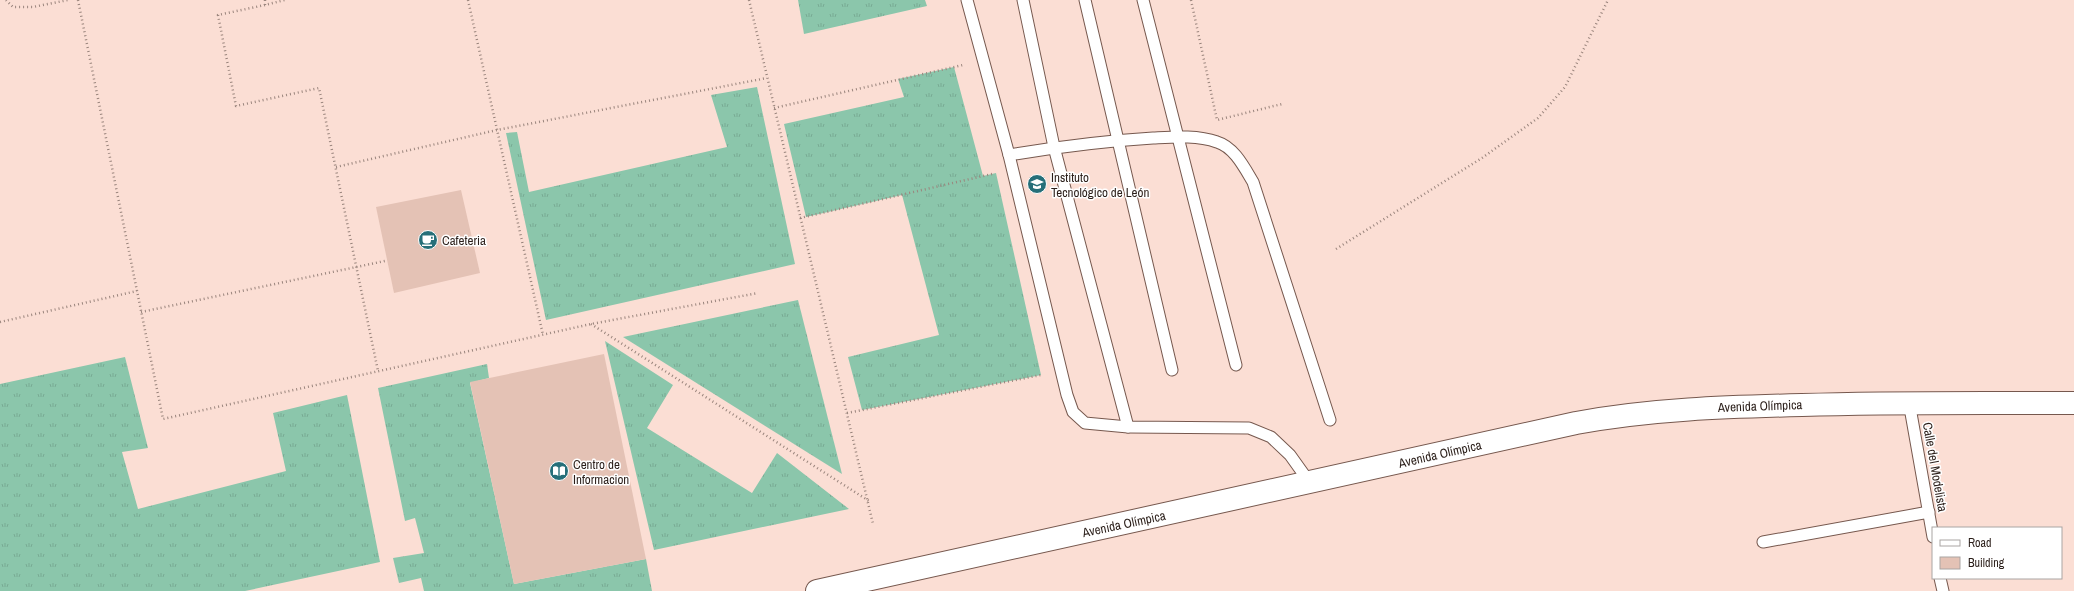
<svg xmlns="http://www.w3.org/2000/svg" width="2074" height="591" viewBox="0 0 2074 591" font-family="'Archivo Narrow',sans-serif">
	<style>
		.grass { fill: url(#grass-tufts) }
		.building { fill: #e4c2b5 }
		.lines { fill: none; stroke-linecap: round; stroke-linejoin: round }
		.lane-casing { stroke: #76584e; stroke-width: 13 }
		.street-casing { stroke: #76584e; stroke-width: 24 }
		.path { stroke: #9a857d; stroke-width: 2.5; stroke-dasharray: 1 3; stroke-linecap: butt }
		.lane { stroke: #fff; stroke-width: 11 }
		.street { stroke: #fff; stroke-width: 22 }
		.labels { text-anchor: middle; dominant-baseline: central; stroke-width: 3; stroke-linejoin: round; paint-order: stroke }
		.poi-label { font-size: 13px; fill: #2b1f1a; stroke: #fff; text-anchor: start }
		.street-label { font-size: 13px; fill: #2b1f1a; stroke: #fff }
	</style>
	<defs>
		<pattern id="grass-tufts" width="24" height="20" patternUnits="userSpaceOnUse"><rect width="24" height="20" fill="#8bc6ab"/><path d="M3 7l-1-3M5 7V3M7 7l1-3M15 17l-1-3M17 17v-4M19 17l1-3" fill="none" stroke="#78aa93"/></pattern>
	</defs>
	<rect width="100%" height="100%" fill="#fbded4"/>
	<g class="grass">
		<path d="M798,0H925L927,6L804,34Z"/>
		<path d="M954,67L983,176L996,173L1041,375L862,410L848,357L939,335L902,195L806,217L784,124L904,97L898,79Z"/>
		<path d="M757,87L795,264L546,320L506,133L517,132L529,192L727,147L711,95Z"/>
		<path d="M798,300L842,474L623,337Z"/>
		<path d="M605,341L673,385L647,428L752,493L777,453L849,509L654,550Z"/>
		<path d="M125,357L148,448L122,452L138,509L286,471L273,413L347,395L380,562L245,591H0V384Z"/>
		<path d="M487,364L489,378L470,383L514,584L646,559L652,591H424L421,578L399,583L393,558L424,553L415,518L405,521L378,388Z"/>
	</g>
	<g class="building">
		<path d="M461,190L480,273L394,293L376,207Z"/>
		<path d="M604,354L646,559L514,584L470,382Z"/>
	</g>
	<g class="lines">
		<defs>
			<g id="lane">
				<path d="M967,0L1009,155L1067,395L1073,412L1085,423L1128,427L1249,428L1271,437L1290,455L1310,483"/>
				<path d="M1023,0L1054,147L1128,427"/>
				<path d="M1085,0L1172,370"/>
				<path d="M1143,0L1236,365"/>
				<path d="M1009,155C1057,147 1104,141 1153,138C1173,137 1197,135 1217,142C1234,147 1244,167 1253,182L1330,420"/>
				<path d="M1909,402L1933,537"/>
				<path d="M1763,542L1929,512"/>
				<path d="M1940,578L1943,591"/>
			</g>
			<path id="street" d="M817,591L1576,423C1652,409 1725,407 1802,405C1893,402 1983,403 2074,403"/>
		</defs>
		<use href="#lane" class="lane-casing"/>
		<use href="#street" class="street-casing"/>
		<g class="path">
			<path d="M6,0L13,7H33L68,0"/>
			<path d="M78,0L163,419L591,324L758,293"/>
			<path d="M265,0V5L285,0"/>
			<path d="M468,0L543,335"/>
			<path d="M749,0L873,524"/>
			<path d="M1191,0L1217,120L1282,104"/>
			<path d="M265,5L218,15L236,106L319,88L378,371"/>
			<path d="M774,108L963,65"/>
			<path d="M336,167L497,130L767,78"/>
			<path d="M800,218L992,174"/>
			<path d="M1336,249L1482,158L1538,118L1565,87L1608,0"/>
			<path d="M141,312L385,261"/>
			<path d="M0,322L137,291"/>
			<path d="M591,324L869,501"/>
			<path d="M847,413L1041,375"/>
		</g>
		<use href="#lane" class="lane"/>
		<use href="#street" class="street"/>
	</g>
	<defs>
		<symbol id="university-disc" viewBox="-11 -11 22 22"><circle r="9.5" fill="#266f79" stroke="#fff"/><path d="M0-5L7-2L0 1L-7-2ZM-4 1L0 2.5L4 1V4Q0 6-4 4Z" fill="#fff"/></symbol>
		<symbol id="cafe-disc" viewBox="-11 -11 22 22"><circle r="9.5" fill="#266f79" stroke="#fff"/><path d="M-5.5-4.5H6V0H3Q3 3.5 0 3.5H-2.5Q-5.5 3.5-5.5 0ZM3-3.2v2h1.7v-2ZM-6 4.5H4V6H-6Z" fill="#fff"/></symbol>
		<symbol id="library-disc" viewBox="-11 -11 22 22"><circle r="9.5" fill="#266f79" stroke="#fff"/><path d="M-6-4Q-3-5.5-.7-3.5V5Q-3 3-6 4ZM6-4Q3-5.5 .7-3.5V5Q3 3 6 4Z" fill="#fff"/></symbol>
	</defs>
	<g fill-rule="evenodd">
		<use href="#university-disc" x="1026" y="173" width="22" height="22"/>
		<use href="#cafe-disc" x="417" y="229" width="22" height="22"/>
		<use href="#library-disc" x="548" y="460" width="22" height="22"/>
	</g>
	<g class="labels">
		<g class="poi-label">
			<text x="1051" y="177">Instituto<tspan x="1051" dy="15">Tecnológico de León</tspan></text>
			<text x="442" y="240">Cafeteria</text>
			<text x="573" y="464">Centro de<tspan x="573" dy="15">Informacion</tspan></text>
		</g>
		<g class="street-label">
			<text transform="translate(1760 406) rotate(-2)">Avenida Olímpica</text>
			<text transform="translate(1440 454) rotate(-13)">Avenida Olímpica</text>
			<text transform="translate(1935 467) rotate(80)">Calle del Modelista</text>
			<text transform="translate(1124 524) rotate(-12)">Avenida Olímpica</text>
		</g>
	</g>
	<rect x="1932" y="527" width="130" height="52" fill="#ffffff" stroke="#aaa5a3"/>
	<rect x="1940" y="540" width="20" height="6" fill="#ffffff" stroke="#aaa5a3"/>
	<text x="1968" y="547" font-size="12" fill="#2b1f1a">Road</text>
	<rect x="1940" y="557" width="20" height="12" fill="#e4c2b5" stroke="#aaa5a3"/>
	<text x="1968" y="567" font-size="12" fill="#2b1f1a">Building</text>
</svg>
